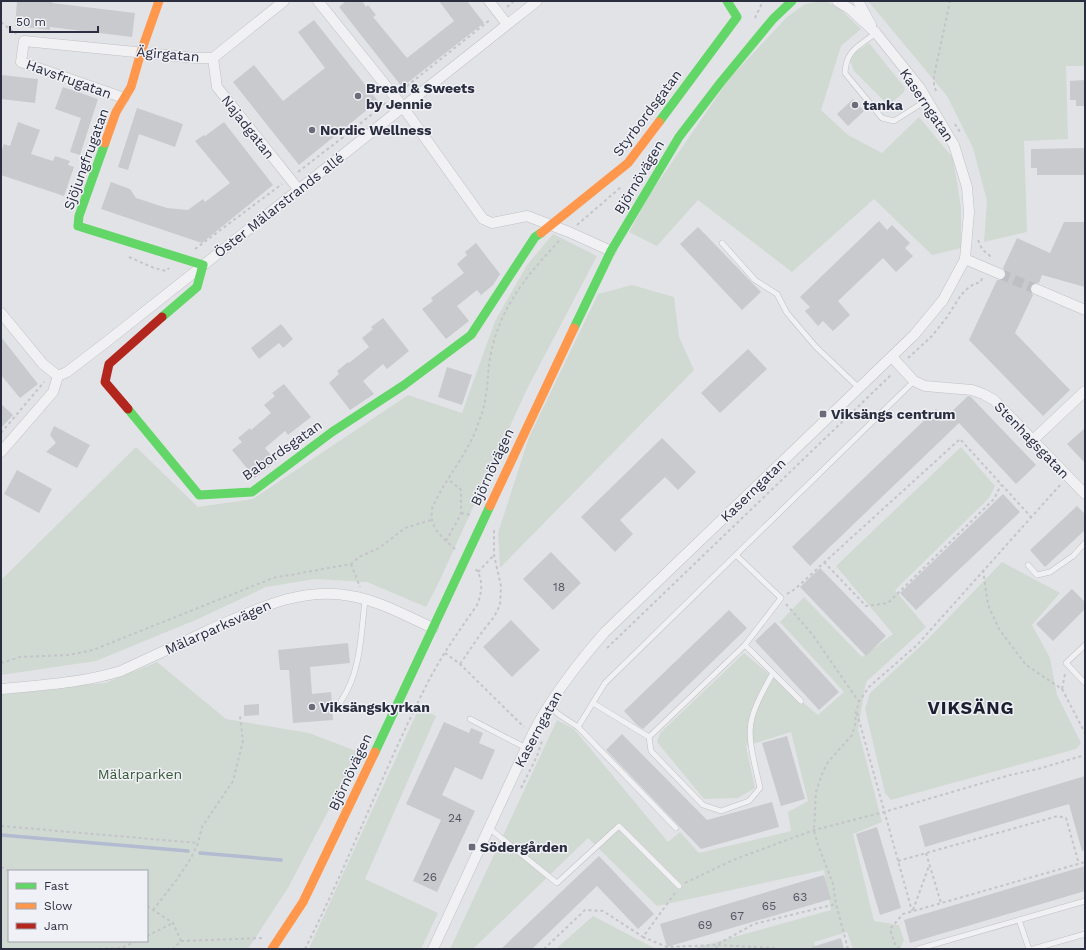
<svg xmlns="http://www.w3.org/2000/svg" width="1086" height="950" viewBox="0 0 1086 950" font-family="'Work Sans',sans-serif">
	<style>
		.green { fill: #d1dad2; fill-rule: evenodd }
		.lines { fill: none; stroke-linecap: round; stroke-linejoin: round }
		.stream { stroke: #b2bbd0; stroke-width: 3.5 }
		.building { fill: #c8cacd }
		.street-tunnel { stroke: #bdbfc5; stroke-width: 10; stroke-dasharray: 10 5; stroke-linecap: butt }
		.lane-casing { stroke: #c0c1c4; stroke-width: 6 }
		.street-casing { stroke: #c0c1c4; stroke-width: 11 }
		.path { stroke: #c4c4ca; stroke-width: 2; stroke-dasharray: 3 3; stroke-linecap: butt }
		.lane { stroke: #f1f1f4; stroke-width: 5 }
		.street { stroke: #f1f1f4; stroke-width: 10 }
		.fast { stroke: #63d668; stroke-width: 9 }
		.slow { stroke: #ff974d; stroke-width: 9 }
		.jam { stroke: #b3261e; stroke-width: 9 }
		.poi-dot { fill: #6a6d79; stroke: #f0f1f6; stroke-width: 1.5 }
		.labels { text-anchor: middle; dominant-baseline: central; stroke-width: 3; stroke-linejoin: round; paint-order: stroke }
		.number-label { font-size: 12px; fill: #535664 }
		.street-label { font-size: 14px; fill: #2a2e3f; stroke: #f0f1f6 }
		.poi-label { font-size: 14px; font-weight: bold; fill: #2a2e3f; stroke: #f0f1f6; text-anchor: start }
		.park-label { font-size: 14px; fill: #395a38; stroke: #f0f1f6 }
		.district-label { font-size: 18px; font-weight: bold; letter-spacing: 1px; fill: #1c1f30; stroke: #f0f1f6 }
	</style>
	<rect width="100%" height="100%" fill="#e2e3e6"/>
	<g class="green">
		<path d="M825,1L838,7L861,29L841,46L821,110L848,135L882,153L919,117L953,158L961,207V248L932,255L874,199L792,272L698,200L657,246L629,232L648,197L729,79L787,17L805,4Z"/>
		<path d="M868,1H1085V66H1066L1068,139L1024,141L1027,232L984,242L987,201L973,148L947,96Z"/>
		<path d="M869,43L905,88L904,92L890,104L886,103L854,71L850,60L853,54Z"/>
		<path d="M553,234L597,256L527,389L439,582L426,607L367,582L315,579L266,587L198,619L96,661L1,675V580L136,447L198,507L253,499L408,395L462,413L495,321L527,265Z"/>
		<path d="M632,285L674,297L679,337L694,370L500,568L498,533L529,437L598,294Z"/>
		<path d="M961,447L995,486L989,498L895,590L926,627L866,682L858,729L882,822L853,834L874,921L899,925L904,940L900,949H853L847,932L814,942L816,949H691L831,910L824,870L657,906L588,838L473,949H450L557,720L574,729L668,842L680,832L699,853L791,831L788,812L808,801L791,732L746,746L755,788L738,798L704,799L657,742L660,733L744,653L818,715L844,692L780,622L804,597L862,657L893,634L836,566Z"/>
		<path d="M1002,562L1060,593L1032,625L1050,658L1057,695L1081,743L1076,749L891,800L885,793L865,709L870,693L928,639Z"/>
		<path d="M157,662L226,719L309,733L359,752L288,888L248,949H1V691L105,683ZM9,871H147V941H9Z"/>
		<path d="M419,708L436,716L365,879L438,913L421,949H310V946Z"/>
		<path d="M593,916L656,949H556Z"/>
	</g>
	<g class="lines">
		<g class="stream">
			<path d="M1,835L188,851"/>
			<path d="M200,853L281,860"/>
		</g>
	</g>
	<g class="building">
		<path d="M17,1H53L52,3L135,13L132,37L50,27V30L15,26Z"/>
		<path d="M346,1H362L366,7L368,5L376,15L373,17L407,58L454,21L439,1H467L484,23L402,87L339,7Z"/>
		<path d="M314,20L378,101L299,165L233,82L254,65L283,101L325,68L298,32Z"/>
		<path d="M1,75L38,79L35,103L1,99Z"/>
		<path d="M1085,80V106H1076V100H1070V81Z"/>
		<path d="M63,87L98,99L80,155L70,152L81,118L55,109Z"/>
		<path d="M853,99L864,111L848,126L837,114Z"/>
		<path d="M137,108L183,124L175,147L139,134L128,170L118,167Z"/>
		<path d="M18,122L40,130L31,154L53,161L55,156L70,161L68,165L74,167L64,196L1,175V153L4,144L10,146Z"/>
		<path d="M224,122L273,185L202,243L101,209L111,182L130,189L136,198L167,208L188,210L203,199L205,202L230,183L195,141L204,135L205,136Z"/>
		<path d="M1085,148V175H1037V168H1031V149Z"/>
		<path d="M879,221L887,230L892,225L910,243L905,248L913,256L896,272L883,258L838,301L850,315L833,331L823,321L818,326L805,311L810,307L800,297Z"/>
		<path d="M1064,222H1085V287L1042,275L1039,283H1035L1030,286V290L1033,295L1015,333L1070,390L1043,416L969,340L997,280H1001L1006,277V273L1003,268L1017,238L1050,253Z"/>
		<path d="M698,227L761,292L742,310L680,244Z"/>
		<path d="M476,243L500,274L493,285L481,295L477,290L457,306L469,321L446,339L422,309L433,301L431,298L464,273L457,264L467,255L465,252Z"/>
		<path d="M383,318L409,351L387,369L383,364L363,381L374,394L350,410L329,383L339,374L337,371L348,362L349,363L369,347L362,338L373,329L371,327Z"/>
		<path d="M281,324L293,339L283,348L279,343L259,359L251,348Z"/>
		<path d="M1,337L38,384L20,398L1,375Z"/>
		<path d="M748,349L767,369L720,413L701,393Z"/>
		<path d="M447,367L472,375L462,405L438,397Z"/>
		<path d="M284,384L311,417L288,435L285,431L265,448L276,461L255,478L232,450L242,442L238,438L250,428L251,430L271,413L264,405L275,396L272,393Z"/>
		<path d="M968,396L971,397L1036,465L1016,484L959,423L810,566L792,547L936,409L945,418Z"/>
		<path d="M1,404L13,415L1,428Z"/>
		<path d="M54,426L90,445L77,468L46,452L56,443L50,435Z"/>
		<path d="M1085,428V463L1067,444Z"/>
		<path d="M662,438L696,472L678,490L665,477L620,520L633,534L615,552L581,517Z"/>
		<path d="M17,470L52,489L39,513L4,494Z"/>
		<path d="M1003,494L1020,512L916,610L900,593Z"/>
		<path d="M1077,506L1085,514V530L1045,567L1030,550Z"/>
		<path d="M551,552L581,583L553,610L523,579Z"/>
		<path d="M820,568L886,636L866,656L800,587Z"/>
		<path d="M1072,589L1085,602V609L1053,641L1036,624Z"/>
		<path d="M729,610L747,628L643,729L637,725L624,711Z"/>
		<path d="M511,620L540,650L512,677L483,647Z"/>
		<path d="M775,622L839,692L819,710L755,641Z"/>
		<path d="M348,643L350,663L310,667L312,694L331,692L333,720L293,723L289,670H280L278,650Z"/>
		<path d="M259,704V715L244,716V705Z"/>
		<path d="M444,722L469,733L471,728L483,733L479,743L495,750L482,780L455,767L442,795L475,811L437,892L413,881L441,820L406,804Z"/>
		<path d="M622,734L707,820L772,802L779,827L701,849L606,750Z"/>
		<path d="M787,736L805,799L781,806L762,743Z"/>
		<path d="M1085,776V850L1082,851L1069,804L925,847L919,826Z"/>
		<path d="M877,827L901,908L880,915L856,834Z"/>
		<path d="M599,856L654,914L638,929L597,886L532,949H501Z"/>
		<path d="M1085,866V891L910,943L904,920Z"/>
		<path d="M824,875L831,899L667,947L660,924Z"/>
		<path d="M841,938L844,949H812V947Z"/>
	</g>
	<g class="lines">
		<path class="street-tunnel" d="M1000,274L1036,289"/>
		<defs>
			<g id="lane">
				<path d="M876,33C859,46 846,50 845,73L882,118L894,121L927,100"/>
				<path d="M722,243L755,280L777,294L787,313L816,347L859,388"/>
				<path d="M736,555L781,598L745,645L801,701"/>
				<path d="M1028,565L1037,575L1050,572L1073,556L1085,543"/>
				<path d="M1085,645L1066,663L1085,683"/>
				<path d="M341,701C361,672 361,634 365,600"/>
				<path d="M593,703L649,737L745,645"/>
				<path d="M548,706L561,716L578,727"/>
				<path d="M470,719L526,748"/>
				<path d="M649,737L651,751L703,805L721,811L749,801L760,788C756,768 746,737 752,718C756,702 765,687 773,673"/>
				<path d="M489,828L557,883L619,826L679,886"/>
				<path d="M676,828L578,727L605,683L914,381"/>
				<path d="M1019,920L1029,949"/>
				<path d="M918,949L1085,901"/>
				<path d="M1033,949L1085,934"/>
			</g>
			<g id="street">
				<path d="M318,1L403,107L483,219L492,223L527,216L569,232L611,251"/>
				<path d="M489,1L507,24"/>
				<path d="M858,1L871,25"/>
				<path d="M213,58L217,87L299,190"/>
				<path d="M124,98L21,62L24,41L196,58H213L284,1"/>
				<path d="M965,259L1000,274"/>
				<path d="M1036,289L1085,310"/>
				<path d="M1,313L43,364L58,376L53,392L1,452"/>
				<path d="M892,357L914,381L925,386L972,390L983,394L994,400L1085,494"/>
				<path d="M58,376L67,372L105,343L537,1"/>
				<path d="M1033,440L1085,391"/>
				<path d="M1,689C42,685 82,683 121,671C151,657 180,644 209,630C255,610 300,586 351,596C380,601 406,616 433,628"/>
				<path d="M433,949L533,733C552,696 577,664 605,632L914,335L943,300L965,259L969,212L967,187L954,145L920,88L876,33L850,9L837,1"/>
			</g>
		</defs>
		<use href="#lane" class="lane-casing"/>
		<use href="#street" class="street-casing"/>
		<g class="path">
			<path d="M507,7L514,1"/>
			<path d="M755,18L763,1"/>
			<path d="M1,22L16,34"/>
			<path d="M402,90L491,19"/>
			<path d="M936,91L934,85V76L950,1"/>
			<path d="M955,124L960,132"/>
			<path d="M342,139V138L386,103"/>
			<path d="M298,172L342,138"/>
			<path d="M577,225L621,187"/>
			<path d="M978,240L982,249L990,256L989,258"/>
			<path d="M195,249L282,184"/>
			<path d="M129,257L154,268L166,271L169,268"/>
			<path d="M908,358L932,336L947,317L961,295L967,289L974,284L981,282L982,278"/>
			<path d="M1,433L44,382"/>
			<path d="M461,513L471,515"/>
			<path d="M446,541L460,516L461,513V490L448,479"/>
			<path d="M455,549C442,537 429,528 432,509C444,479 468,455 478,424C482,414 485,404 486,394C488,382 488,370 490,358C499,308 527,275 560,240"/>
			<path d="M824,562L866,606L888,603L994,499L1001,485"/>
			<path d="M351,564L360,587"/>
			<path d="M983,570L988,605L999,629L1026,665L1062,689L1085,733"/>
			<path d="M478,572L494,555"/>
			<path d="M787,594L795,589L960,439L1031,517"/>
			<path d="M786,604L812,634L859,702"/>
			<path d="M607,648L892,374"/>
			<path d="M445,653L460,664L524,727"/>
			<path d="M1,663L20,657L69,655L93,650L273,578L351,564L359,557L379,548L405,528L431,520"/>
			<path d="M460,664L482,632L494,617L500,605L501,586L494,555V529"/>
			<path d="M1062,689L1065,674"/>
			<path d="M857,713L912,911"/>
			<path d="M521,788L537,756L542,741"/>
			<path d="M1,826L198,843"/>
			<path d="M926,853L941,903"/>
			<path d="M898,861L1058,816L1066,818L1079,864"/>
			<path d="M1,867L9,871"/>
			<path d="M685,883L733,860L814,830L884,812L1010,775L1038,769L1085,755"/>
			<path d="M675,893L643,937L667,947L716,945L754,924L836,904"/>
			<path d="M147,906L173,923L181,941L173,949"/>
			<path d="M153,910L178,878L191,858L198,843L202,827L233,781L243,741L240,716"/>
			<path d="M913,910L929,866"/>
			<path d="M147,936L173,923"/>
			<path d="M181,941L264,938"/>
			<path d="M93,949L122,948L136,941"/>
			<path d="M305,949C349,862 383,771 427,684C441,656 459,631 477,605C482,593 484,579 475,568"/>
			<path d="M544,949L585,910L603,911L643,937"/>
			<path d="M717,949L716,945L777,948V949"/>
			<path d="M848,949L836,904L833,884L817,842L814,830L816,792L822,774L828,762L852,735L855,725L856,712L859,702L869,687L917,645L1061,484"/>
			<path d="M900,949L895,944L890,929L903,914L1085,862"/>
		</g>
		<use href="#lane" class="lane"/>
		<use href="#street" class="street"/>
		<g class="fast">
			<path d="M659,122L737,17L727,1"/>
			<path d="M105,143L79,216L78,226L203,265L197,287L162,317"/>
			<path d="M574,328L611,251L679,137L721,82L773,19L792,1"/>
			<path d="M128,409L199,495L252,492L332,432L404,385L471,335L535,237L541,233"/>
			<path d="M375,752L490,506"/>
		</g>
		<g class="slow">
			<path d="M105,143L116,112L131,87L141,52L159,1"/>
			<path d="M541,233L628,163L659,122"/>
			<path d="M490,506L574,328"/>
			<path d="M272,949L303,902L375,752"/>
		</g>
		<path class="jam" d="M128,409L105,382L109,364L162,317"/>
	</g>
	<g class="poi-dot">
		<circle cx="358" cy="96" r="4"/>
		<circle cx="855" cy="105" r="4"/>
		<circle cx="312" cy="130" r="4"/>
		<rect x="819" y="410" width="8" height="8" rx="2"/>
		<circle cx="312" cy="707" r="4"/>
		<rect x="468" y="843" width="8" height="8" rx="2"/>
	</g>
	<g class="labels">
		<g class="number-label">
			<text x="559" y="587">18</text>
			<text x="455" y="818">24</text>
			<text x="430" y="877">26</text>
			<text x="800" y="897">63</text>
			<text x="769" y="906">65</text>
			<text x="737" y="916">67</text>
			<text x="705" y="925">69</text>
		</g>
		<g class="street-label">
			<text transform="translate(168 54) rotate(5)">Ägirgatan</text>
			<text transform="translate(69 79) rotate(20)">Havsfrugatan</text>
			<text transform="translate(927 105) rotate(56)">Kaserngatan</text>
			<text transform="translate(647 113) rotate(-53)">Styrbordsgatan</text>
			<text transform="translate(248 127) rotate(52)">Najadgatan</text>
			<text transform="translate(86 159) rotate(-70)">Sjöjungfrugatan</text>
			<text transform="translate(639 177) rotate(-59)">Björnövägen</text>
			<text transform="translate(279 205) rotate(-38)">Öster Mälarstrands allé</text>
			<text transform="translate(1032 440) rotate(46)">Stenhagsgatan</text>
			<text transform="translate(282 450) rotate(-35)">Babordsgatan</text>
			<text transform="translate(492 467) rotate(-65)">Björnövägen</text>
			<text transform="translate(753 490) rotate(-44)">Kaserngatan</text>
			<text transform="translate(218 627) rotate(-24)">Mälarparksvägen</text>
			<text transform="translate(538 729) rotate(-62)">Kaserngatan</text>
			<text transform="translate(350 772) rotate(-65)">Björnövägen</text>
		</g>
		<g class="poi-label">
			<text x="366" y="88">Bread &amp; Sweets<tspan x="366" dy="16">by Jennie</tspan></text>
			<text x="863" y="105">tanka</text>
			<text x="320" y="130">Nordic Wellness</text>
			<text x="831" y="414">Viksängs centrum</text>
			<text x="320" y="707">Viksängskyrkan</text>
			<text x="480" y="847">Södergården</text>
		</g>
		<g class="park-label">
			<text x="140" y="774">Mälarparken</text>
		</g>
		<g class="district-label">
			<text x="971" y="707">VIKSÄNG</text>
		</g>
	</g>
	<rect width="1086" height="950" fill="none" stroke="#2a2e3f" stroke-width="4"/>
	<rect x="8" y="870" width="140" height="72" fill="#f0f1f6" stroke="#a1a3ad"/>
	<rect x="16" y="883" width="20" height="6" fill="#63d668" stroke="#a1a3ad"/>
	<text x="44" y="890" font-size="12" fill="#2a2e3f">Fast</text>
	<rect x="16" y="903" width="20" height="6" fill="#ff974d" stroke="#a1a3ad"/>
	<text x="44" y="910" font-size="12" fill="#2a2e3f">Slow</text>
	<rect x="16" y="923" width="20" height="6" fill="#b3261e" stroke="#a1a3ad"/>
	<text x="44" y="930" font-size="12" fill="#2a2e3f">Jam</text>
	<path d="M10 26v6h88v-6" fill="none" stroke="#2a2e3f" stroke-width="2"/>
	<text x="16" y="26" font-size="12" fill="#2a2e3f" stroke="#f0f1f6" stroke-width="3" paint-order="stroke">50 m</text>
</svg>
